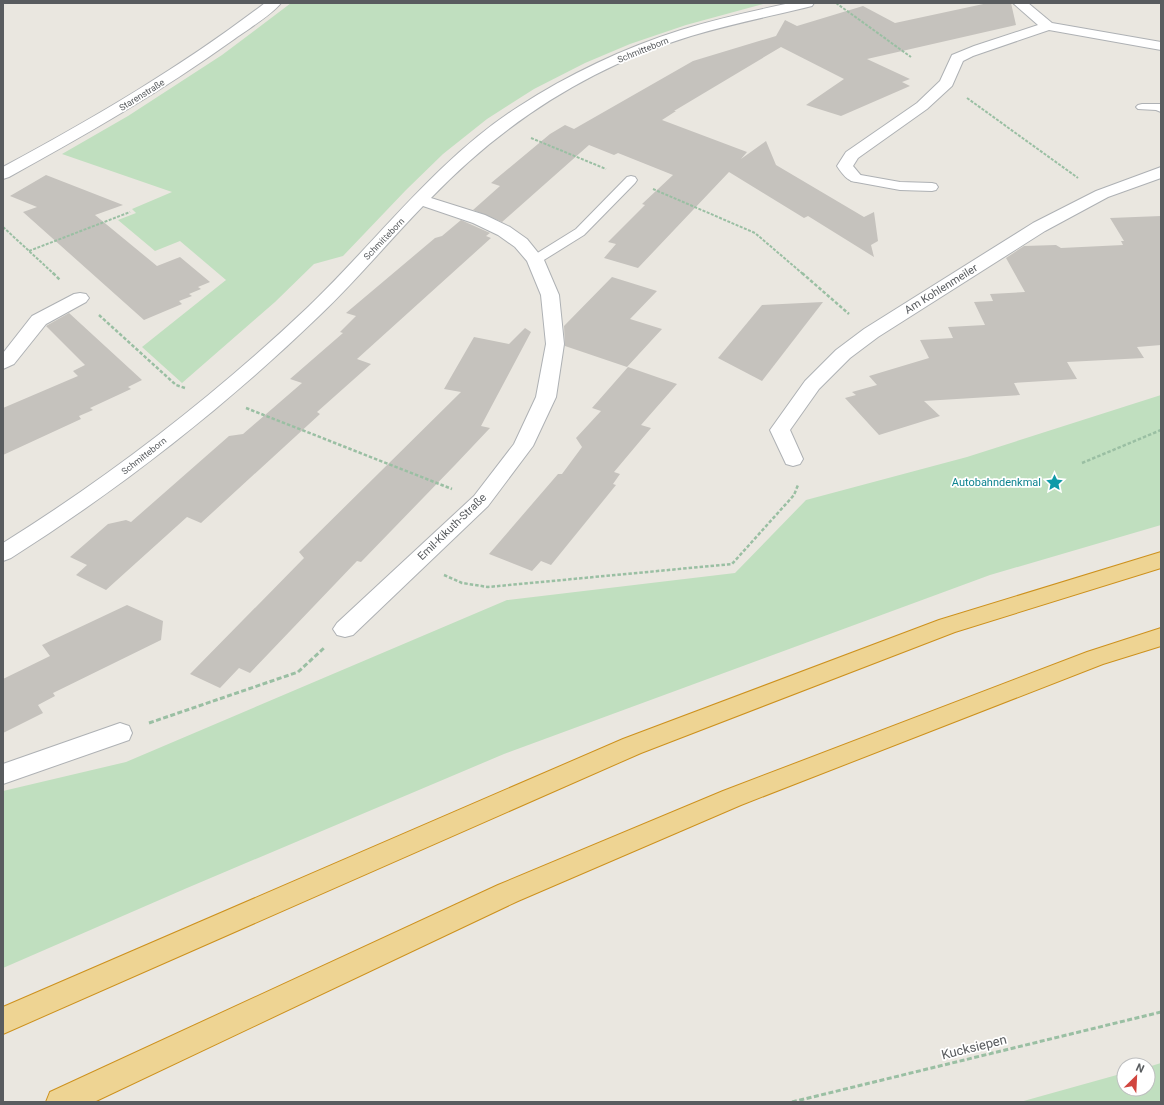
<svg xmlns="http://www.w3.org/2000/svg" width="1164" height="1105" viewBox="0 0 1164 1105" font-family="Roboto,sans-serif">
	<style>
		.green { fill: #c0dfbf }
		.building { fill: #c5c2bd }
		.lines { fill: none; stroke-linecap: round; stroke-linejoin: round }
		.lane-casing { stroke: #aeb1b4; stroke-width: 2 }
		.street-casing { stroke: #aeb1b4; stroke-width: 2 }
		.highway-casing { stroke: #cd911d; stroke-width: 2 }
		.path-far2 { stroke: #9abfa3; stroke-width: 2; stroke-dasharray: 3 1.5; stroke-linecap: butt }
		.path-far1 { stroke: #9abfa3; stroke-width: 2.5; stroke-dasharray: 3.5 2; stroke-linecap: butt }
		.path { stroke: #9abfa3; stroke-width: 3; stroke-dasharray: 5 2.5; stroke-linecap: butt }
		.lane { fill: #fff; fill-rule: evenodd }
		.street { fill: #fff; fill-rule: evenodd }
		.highway { fill: #eed493; fill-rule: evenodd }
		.labels { text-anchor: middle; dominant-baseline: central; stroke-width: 3.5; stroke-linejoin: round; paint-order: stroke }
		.far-street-label { font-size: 9px; fill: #595c5f; stroke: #fff }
		.street-label { font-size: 11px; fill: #595c5f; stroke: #fff }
		.culture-label { font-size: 11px; fill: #0d838f; stroke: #fff; text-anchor: end }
		.near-street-label { font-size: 13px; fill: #595c5f; stroke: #fff }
	</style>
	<rect width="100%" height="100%" fill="#eae7e0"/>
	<g class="green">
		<path d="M291,3H767L686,25L630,44L585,63L534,89L487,119L443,154L406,190L343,256L314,264L275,302L182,383L142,347L226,280L180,241L155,251L118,220L136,213L132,209L172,192L62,154L128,116L222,55Z"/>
		<path d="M1161,395V525L990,575L504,754L187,888L3,968V791L126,762L507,600L735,573L806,500L967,457Z"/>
		<path d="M1161,1063V1102H1020L1124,1073V1089H1148V1067Z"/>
	</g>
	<g class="building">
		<path d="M988,3H1011L1016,25L867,59L910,79L902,82L910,86L841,116L806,105L844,79L781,47L674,111H676L662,120L747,152L741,159L766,141L776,165L864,217L874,212L878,241L871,245L874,257L808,216L804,218L729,172L638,268L604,258L616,244L608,242L645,205L642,204L673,175L618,153L614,155L589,145L502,222L473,210L500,186L491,183L550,134L565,125L574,129L693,61L776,36L785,20L797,26L863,6L895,23Z"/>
		<path d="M46,175L123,205L95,215L157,266L180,257L210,282L198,287L201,289L189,294L192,296L179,301L182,304L144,320L23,212L37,207L10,196Z"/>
		<path d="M1161,216V345L1137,347L1144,358L1067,362L1077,379L1014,383L1020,395L924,401L940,416L879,435L845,398L856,395L852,392L877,385L869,376L929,358L920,340L953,338L948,327L985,325L974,302L993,301L990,294L1025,292L1006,258L1024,246L1056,245L1061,248L1123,245L1121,241H1124L1110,218Z"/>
		<path d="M461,220L490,233L486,236L491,238L357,359L371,364L317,412L320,414L201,523L187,517L106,590L76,575L87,565L70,557L108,524L126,520L131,522L229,436L243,434L302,383L290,379L343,333L340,332L356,316L346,313L435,238L442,236Z"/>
		<path d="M612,277L657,291L630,319L662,329L627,367L565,346L564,326Z"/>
		<path d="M823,302L762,381L718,358L762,305Z"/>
		<path d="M69,313L142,380L128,387L131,389L90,408L93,410L79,416L81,419L3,455V408L78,376L73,371L85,365L46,326Z"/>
		<path d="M525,328L531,332L481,426L490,428L455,465L361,562L357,561L250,673L239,668L220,688L190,674L304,558L299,552L461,392L444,389L474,337L509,344Z"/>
		<path d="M628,367L677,384L641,425L651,428L614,472L620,474L613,484L616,485L551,565L541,561L532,571L489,554L558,474H562L582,447L576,438L601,411L592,408Z"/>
		<path d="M127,605L163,621L161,640L53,693L55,696L38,705L43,713L3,733V679L50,656L42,645Z"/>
	</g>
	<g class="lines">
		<defs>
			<g id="lane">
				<path d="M1142,104H1161V112L1156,110L1138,109L1136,107L1138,105Z"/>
				<path d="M855,174L900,182L932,183L936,184L938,187L936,190L932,191L900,190L851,181L849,178L851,175Z"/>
				<path d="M631,176L635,177L637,180L635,183L584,235L539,263H531L529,260L531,257L576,229L627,177Z"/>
			</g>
			<g id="street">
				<path d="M265,3H281C274,13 244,32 233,40C161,92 85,135 9,177L3,179V167C94,118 183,66 265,3Z"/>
				<path d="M790,3H814L812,6C772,16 731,24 691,36C590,67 504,122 431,198L485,215L510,227L527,239L544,260L559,295L564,344L556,397L533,446L488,506L353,635L345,637L337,635L333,629L337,623L474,496L514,444L536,397L546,344L541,295L527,261L515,247L498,235L473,223L423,206C388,242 356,281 319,316C225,407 121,488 11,558L3,561V543C112,475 214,396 307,308C377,241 436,160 518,107C569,74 624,48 681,30C716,19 753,11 790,3Z"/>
				<path d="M1013,3H1028L1052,23L1161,42V50L1049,30L973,56L963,61L952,86L927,109L858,158L853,166L863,178L861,181C849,184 843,175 837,166L846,152L917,103L940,81L952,55L974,46L1038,25Z"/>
				<path d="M1161,167V178L1108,197L1045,231L878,337L850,358L819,389L790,430L803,459L800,464L793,466L786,464L770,430L805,381L836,350L864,329L1033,223L1096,191Z"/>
				<path d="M80,293L86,294L89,298L86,302L46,324L14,364L3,369V353L32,316L74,294Z"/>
				<path d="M120,723L129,726L132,733L129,740L3,784V764Z"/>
			</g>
			<g id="highway">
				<path d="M1161,552V568L955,632L641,753L3,1034V1007L623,739L939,620Z"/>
				<path d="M1161,628V646L1103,664L741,805L518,901L94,1102H46L50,1092L498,885L723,791L1087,652Z"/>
			</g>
		</defs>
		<use href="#lane" class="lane-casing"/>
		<use href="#street" class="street-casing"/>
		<use href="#highway" class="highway-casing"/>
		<g class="path-far2">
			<path d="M836,3L911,57"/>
			<path d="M967,98L1078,178"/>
			<path d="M531,138L606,169"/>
			<path d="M653,189L755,233L803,274"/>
			<path d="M3,227L54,274"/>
			<path d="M29,251L130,212"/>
		</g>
		<g class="path-far1">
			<path d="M53,273L60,280"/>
			<path d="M802,273L849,314"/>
			<path d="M99,315L176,385L185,388"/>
			<path d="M246,408L452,489"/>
			<path d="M1082,463L1161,430"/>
			<path d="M444,575L462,583L488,587L732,564L794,495L798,485"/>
		</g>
		<g class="path">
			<path d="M149,723L298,672L324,648"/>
			<path d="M792,1102L1161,1012"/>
		</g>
		<use href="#lane" class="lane"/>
		<use href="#street" class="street"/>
		<use href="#highway" class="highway"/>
	</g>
	<defs>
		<symbol id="sight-bare" viewBox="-9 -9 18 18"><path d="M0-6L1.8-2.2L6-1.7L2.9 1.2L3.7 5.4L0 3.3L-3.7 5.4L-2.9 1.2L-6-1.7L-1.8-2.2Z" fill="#0f9aa8" stroke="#fff" stroke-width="2.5" paint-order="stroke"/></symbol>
	</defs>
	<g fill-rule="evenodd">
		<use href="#sight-bare" x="1042" y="470" width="25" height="25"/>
	</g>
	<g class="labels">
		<g class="far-street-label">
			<text transform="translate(643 50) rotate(-22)">Schmitteborn</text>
			<text transform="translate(142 95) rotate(-32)">Starenstraße</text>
			<text transform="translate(384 239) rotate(-46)">Schmitteborn</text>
			<text transform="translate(144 456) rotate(-38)">Schmitteborn</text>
		</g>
		<g class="street-label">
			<text transform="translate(941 289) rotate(-32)">Am Kohlenmeiler</text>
			<text transform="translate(452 527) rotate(-44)">Emil-Kikuth-Straße</text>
		</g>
		<g class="culture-label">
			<text x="1041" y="482">Autobahndenkmal</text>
		</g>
		<g class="near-street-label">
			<text transform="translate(974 1047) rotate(-14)">Kucksiepen</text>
		</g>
	</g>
	<rect width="1164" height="1105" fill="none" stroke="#595c5f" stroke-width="8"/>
	<g transform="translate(1136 1077) rotate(24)"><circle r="19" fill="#ffffff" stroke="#bdbebf"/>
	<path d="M0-3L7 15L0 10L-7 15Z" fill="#d1463f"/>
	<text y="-6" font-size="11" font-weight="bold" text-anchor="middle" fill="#595c5f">N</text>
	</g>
</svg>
